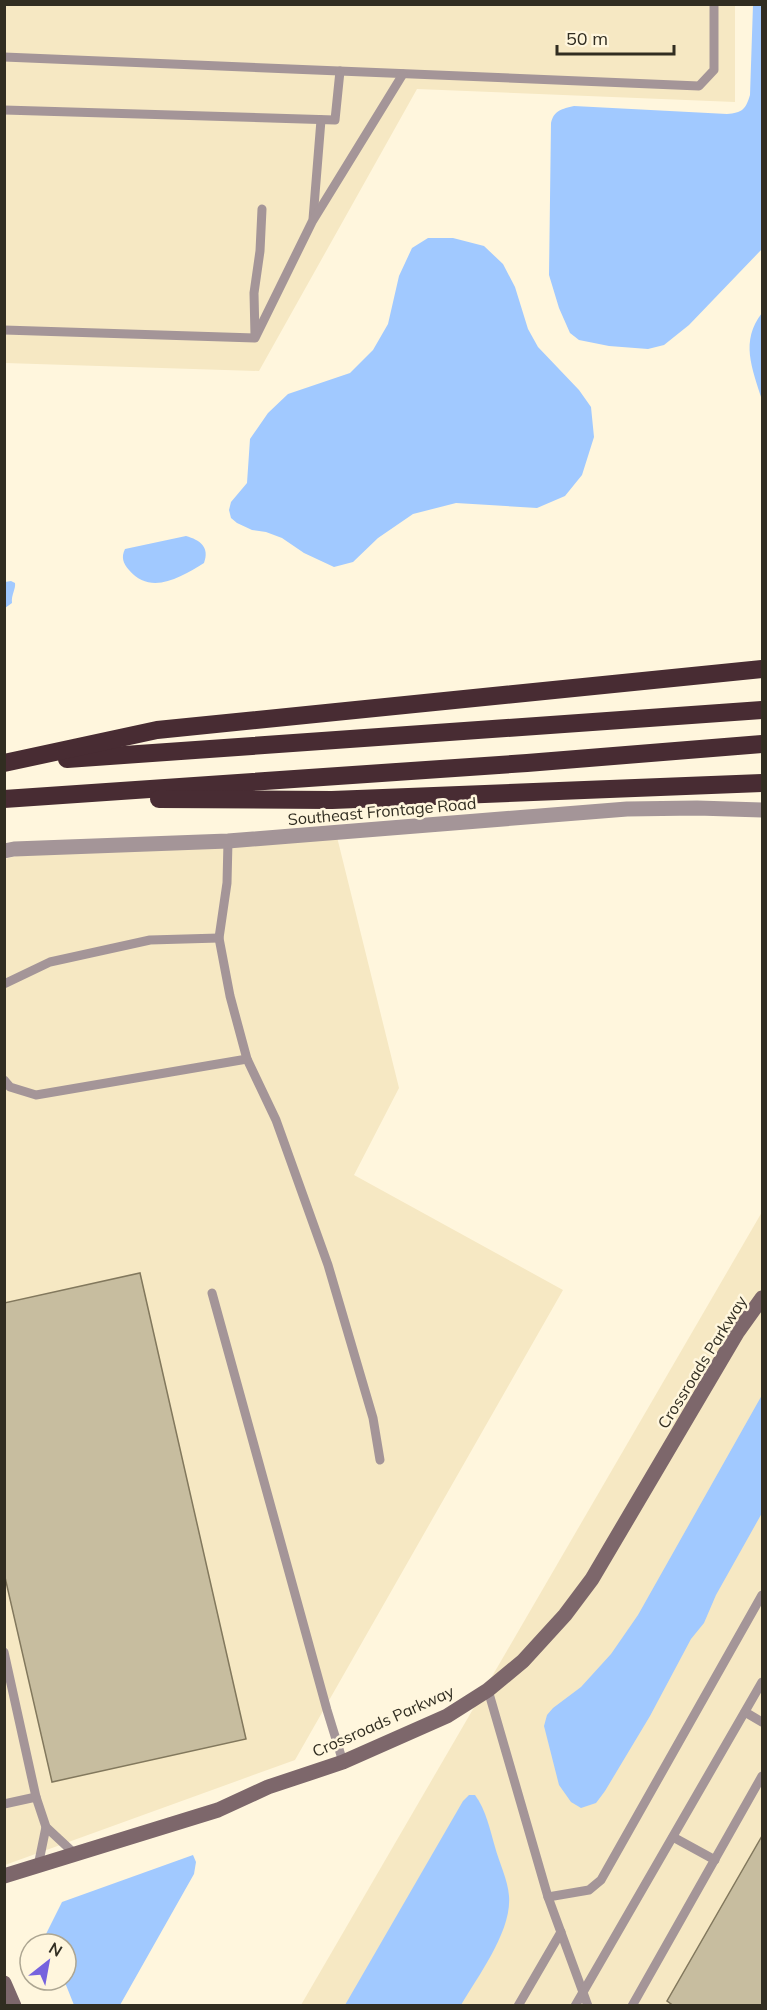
<svg xmlns="http://www.w3.org/2000/svg" width="767" height="2010" viewBox="0 0 767 2010" font-family="Mulish,sans-serif">
	<style>
		.built { fill: #f6e8c3 }
		.water { fill: #a1c9ff }
		.building { fill: #c7bd9f; stroke: #82785d; stroke-width: 1.5 }
		.lines { fill: none; stroke-linecap: round; stroke-linejoin: round }
		.lane { stroke: #a49598; stroke-width: 9 }
		.street { stroke: #a49598; stroke-width: 15 }
		.secondary { stroke: #7d676b; stroke-width: 15 }
		.highway { stroke: #482c33; stroke-width: 18 }
		.labels { text-anchor: middle; dominant-baseline: central; stroke-width: 5; stroke-linejoin: round; paint-order: stroke }
		.street-label { font-size: 16px; fill: #312d21; stroke: #fff6dd }
	</style>
	<rect width="100%" height="100%" fill="#fff6dd"/>
	<g class="built">
		<path d="M5,5H735V102L417,89L259,371L5,363Z"/>
		<path d="M337,837L399,1088L354,1175L563,1290L295,1760L5,1865V859L28,853Z"/>
		<path d="M762,1212V2005H301Z"/>
	</g>
	<g class="water">
		<path d="M753,5H762V249L689,325L664,345L648,349L609,346L579,340L570,333L559,308L549,275L551,123C554,110 562,109 574,106L727,114C742,113 746,109 750,95Z"/>
		<path d="M428,238H453L484,246L503,264L515,287L528,329L538,347L579,390L591,407L594,437L582,475L565,496L537,508L456,503L413,514L378,538L353,562L334,567L304,553L282,538L266,532L252,530L237,523L231,518L229,510L231,502L247,483L250,439L268,413L288,394L350,373L373,350L388,324L399,276L412,248Z"/>
		<path d="M762,313V400C752,368 740,341 762,313Z"/>
		<path d="M186,536C200,540 210,547 204,563C181,577 151,596 129,570C123,563 121,557 125,549Z"/>
		<path d="M11,581L15,583C16,589 11,595 12,603L5,608V582Z"/>
		<path d="M762,1395V1513L716,1595L704,1623L691,1639L650,1716L605,1791L596,1803L581,1808L571,1802L559,1785L544,1726L547,1715L553,1708L581,1687L611,1654L638,1615Z"/>
		<path d="M469,1795H475C486,1810 490,1830 495,1847C499,1862 508,1880 509,1896C512,1931 478,1976 461,2005H345L463,1801Z"/>
		<path d="M193,1855L196,1862L194,1874L120,2005H74L64,1980H66V1944H48L45,1936L62,1902Z"/>
	</g>
	<g class="building">
		<path d="M140,1273L246,1739L52,1782L4,1573V1303Z"/>
		<path d="M762,1836V2006H674L667,2001Z"/>
	</g>
	<g class="lines">
		<g class="lane">
			<path d="M4,57L699,86L714,70V4"/>
			<path d="M4,110L335,120L340,71"/>
			<path d="M313,219L321,120"/>
			<path d="M4,330L255,338L312,222L403,74"/>
			<path d="M255,336L254,293L260,251L262,209"/>
			<path d="M228,841L227,883L219,938L230,996L247,1059L276,1120L328,1265L373,1418L380,1460"/>
			<path d="M4,984L50,962L150,940L219,938"/>
			<path d="M4,1080L10,1087L36,1095L247,1059"/>
			<path d="M212,1293L327,1710L343,1762"/>
			<path d="M4,1652L36,1797"/>
			<path d="M488,1690L548,1897L588,2006"/>
			<path d="M745,1712L762,1722"/>
			<path d="M4,1804L36,1797L46,1827"/>
			<path d="M673,1837L715,1860"/>
			<path d="M38,1866L46,1827L75,1854"/>
			<path d="M548,1897L589,1890L601,1880L762,1595"/>
			<path d="M518,2006L561,1932"/>
			<path d="M575,2006L762,1682"/>
			<path d="M632,2006L762,1776"/>
		</g>
		<path class="street" d="M4,851L14,849L228,841L627,809L697,808L762,810"/>
		<g class="secondary">
			<path d="M4,1876L218,1810L268,1787L343,1762L447,1716L488,1690L523,1661L565,1615L592,1579L737,1333L762,1298"/>
			<path d="M4,1983L14,2006"/>
		</g>
		<g class="highway">
			<path d="M67,759L762,710"/>
			<path d="M4,763L157,730L762,669"/>
			<path d="M4,799L527,763L762,744"/>
			<path d="M159,799L332,800L762,783"/>
		</g>
	</g>
	<g class="labels">
		<g class="street-label">
			<text transform="translate(382 811) rotate(-5)">Southeast Frontage Road</text>
			<text transform="translate(702 1362) rotate(-58)">Crossroads Parkway</text>
			<text transform="translate(383 1721) rotate(-24)">Crossroads Parkway</text>
		</g>
	</g>
	<rect width="767" height="2010" fill="none" stroke="#312d21" stroke-width="12"/>
	<g transform="translate(48 1962) rotate(31)"><circle r="28" fill="#fff6dd" stroke="#ada692" stroke-width="1.5"/>
	<path d="M0-4.5L10 22L0 15L-10 22Z" fill="#7663de"/>
	<text y="-9" font-size="16" font-weight="bold" text-anchor="middle" fill="#312d21">N</text>
	</g>
	<path d="M557 45v9h117v-9" fill="none" stroke="#312d21" stroke-width="3"/>
	<text x="566" y="45" font-size="18" fill="#312d21" stroke="#fff6dd" stroke-width="4.5" paint-order="stroke">50 m</text>
</svg>
